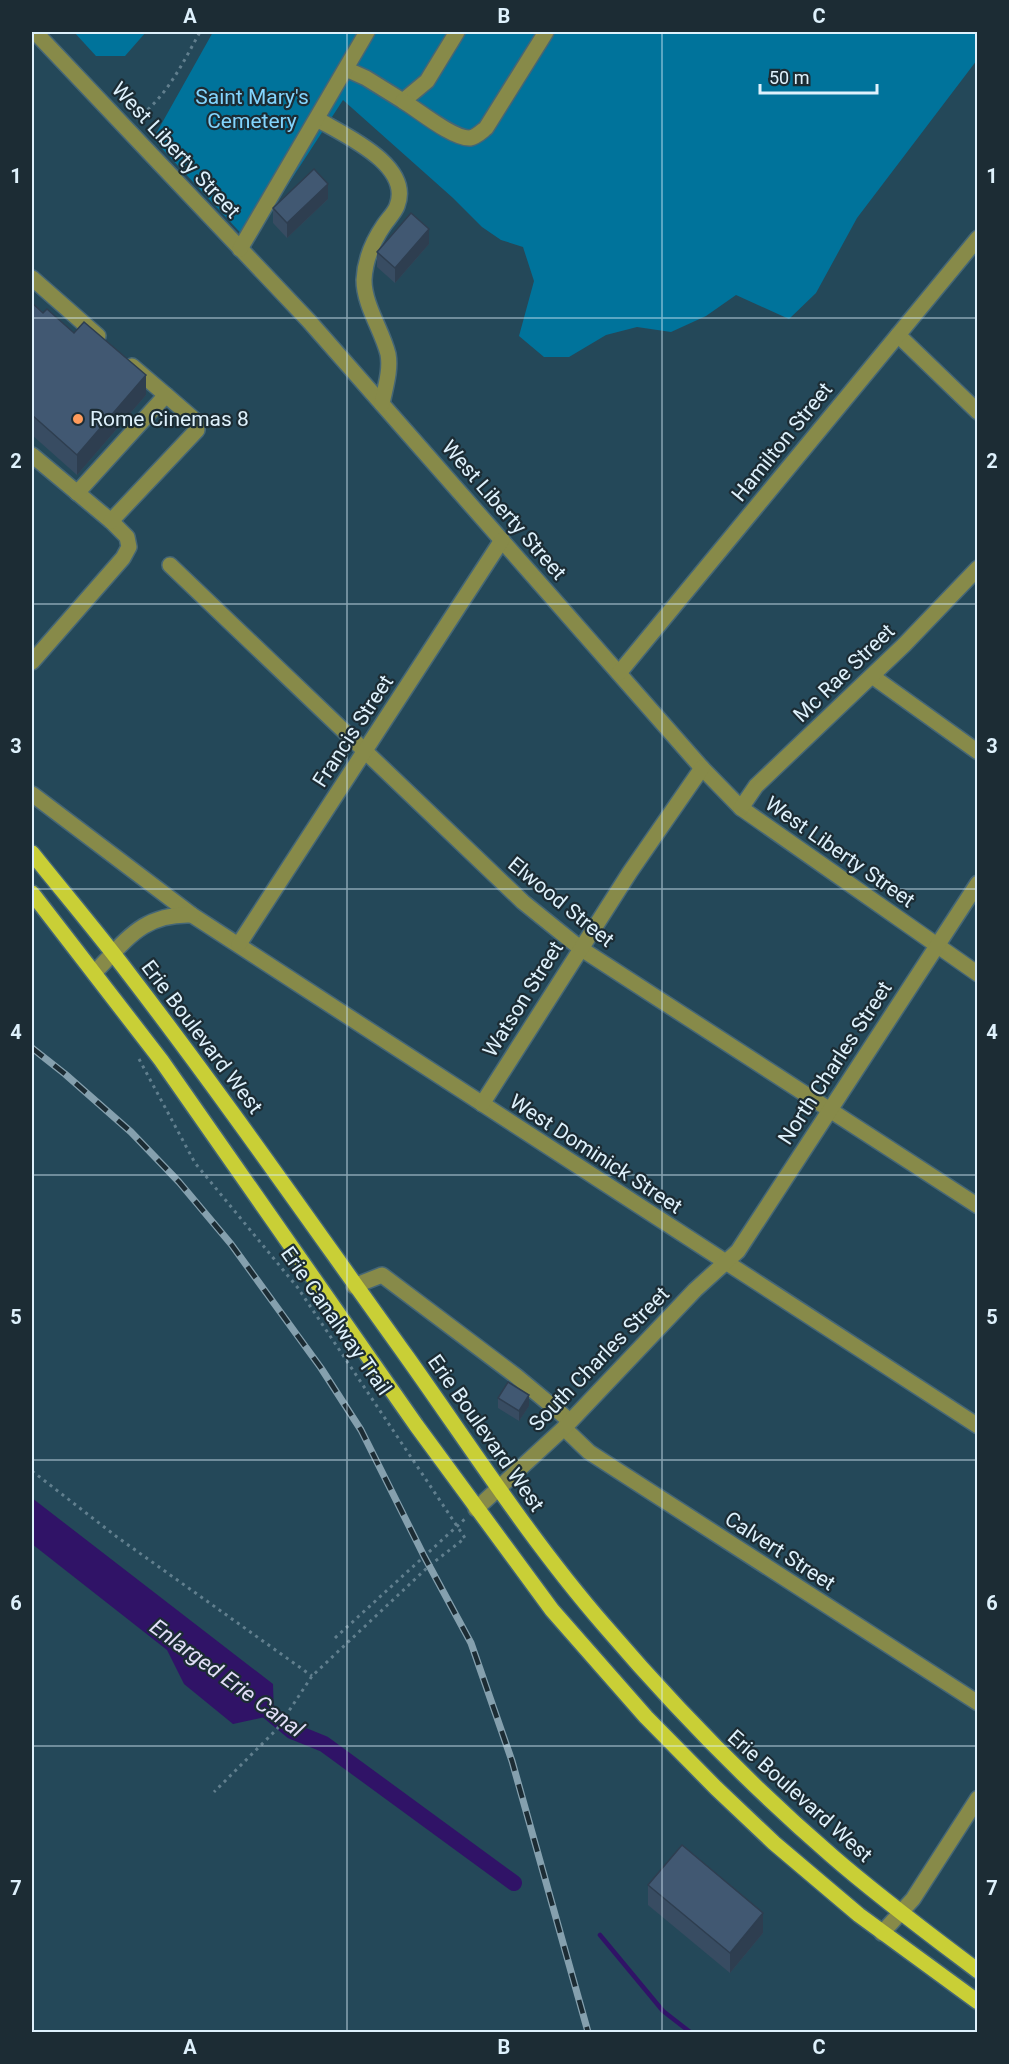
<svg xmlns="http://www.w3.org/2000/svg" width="1009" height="2064" viewBox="0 0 1009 2064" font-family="Roboto,sans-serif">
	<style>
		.green { fill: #00739b }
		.water { fill: #301367 }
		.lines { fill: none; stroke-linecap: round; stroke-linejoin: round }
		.stream { stroke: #301367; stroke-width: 4.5 }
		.canal { stroke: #301367; stroke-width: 16 }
		.minor-casing { stroke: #456676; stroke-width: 18 }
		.major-casing { stroke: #456676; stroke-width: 18 }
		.path { stroke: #617f8e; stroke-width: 3; stroke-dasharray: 3 4.5; stroke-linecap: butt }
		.minor { stroke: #878a49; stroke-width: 15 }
		.major { stroke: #c9cf36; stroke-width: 15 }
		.rail-casing { stroke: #85a0ae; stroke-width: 7 }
		.rail { stroke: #1c2c34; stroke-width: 4.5; stroke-dasharray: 14; stroke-linecap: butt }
		.wall { fill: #384c62 }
		.shaded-wall { fill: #2e3e50 }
		.building { fill: #415872; stroke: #2e3e50; stroke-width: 1.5 }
		.grid { fill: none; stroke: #def1fc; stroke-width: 1.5; stroke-opacity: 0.55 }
		.poi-dot { fill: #ff9b5b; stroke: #1c2c34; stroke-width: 2 }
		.labels { text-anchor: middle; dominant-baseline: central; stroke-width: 4.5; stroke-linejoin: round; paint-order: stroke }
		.park-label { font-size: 21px; fill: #83d5fe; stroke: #1c2c34 }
		.street-label { font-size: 21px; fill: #def1fc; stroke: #1c2c34 }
		.poi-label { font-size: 21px; fill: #def1fc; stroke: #1c2c34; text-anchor: start }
		.water-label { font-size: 22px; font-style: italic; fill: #e2dff7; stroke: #1c2c34 }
		.neatline { fill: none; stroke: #def1fc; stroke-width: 2 }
		.grid-label { font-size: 20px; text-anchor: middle; font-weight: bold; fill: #def1fc }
	</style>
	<rect width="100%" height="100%" fill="#244859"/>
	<g class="green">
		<path d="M74,32H146L125,56H96Z"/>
		<path d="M213,32H977V60L857,218L816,293L789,319L736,295L706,316L671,332L637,327L606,335L569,357H544L519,336L534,281L523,247L501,240L482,227L453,198L343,100L250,243L153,139Z"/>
	</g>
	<path class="water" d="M32,1498L273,1684L274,1715L233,1724L184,1684L167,1650L32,1544Z"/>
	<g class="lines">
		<path class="stream" d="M600,1935L663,2011L690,2032"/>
		<path class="canal" d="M258,1703L292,1731L324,1744L514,1883"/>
		<defs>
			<g id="minor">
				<path d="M35,32L309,321L702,768L741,808L978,974"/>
				<path d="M346,69L366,78L403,101L427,81L457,32"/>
				<path d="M403,101C418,110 453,139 470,138C476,137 481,132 486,128L546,32"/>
				<path d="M317,119C344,135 413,165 397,206C395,212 388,219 384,225C373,241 365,259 364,280C364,305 382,330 388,354C391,370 385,388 382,404"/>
				<path d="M240,249L367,32"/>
				<path d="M32,278L98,336"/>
				<path d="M898,335L978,412"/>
				<path d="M32,455L111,521L127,537L129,547L123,558L32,662"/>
				<path d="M77,493L166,395L132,366"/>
				<path d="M111,521L197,430L196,421L166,395"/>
				<path d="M170,565L523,902L580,948L978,1206"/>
				<path d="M619,673L978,238"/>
				<path d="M872,676L978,752"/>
				<path d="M32,794L192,915L978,1426"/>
				<path d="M741,808L756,786L904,645L978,568"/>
				<path d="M239,944L502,540"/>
				<path d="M94,973C126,941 142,913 192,915"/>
				<path d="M482,1104L630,872L702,768"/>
				<path d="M354,1286L382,1275L516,1376L570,1421"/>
				<path d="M564,1428L589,1452L978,1703"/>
				<path d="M476,1509L564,1428L695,1290L738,1251L978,883"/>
				<path d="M882,1933L913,1899L978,1798"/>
			</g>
			<g id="major">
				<path d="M32,853C64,893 98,933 129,974C225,1099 315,1229 407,1357C471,1447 531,1541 604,1625C675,1708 750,1785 832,1856C879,1897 929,1934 978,1971"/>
				<path d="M32,893L161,1060L416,1425L552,1610L646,1717L716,1788L774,1843L859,1915L978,2002"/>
			</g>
		</defs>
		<use href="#minor" class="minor-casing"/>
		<use href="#major" class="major-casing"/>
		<g class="path">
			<path d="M136,119C167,97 182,64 200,32"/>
			<path d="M139,1059L195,1163L298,1288L465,1538L429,1566L312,1676L277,1729L214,1792"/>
			<path d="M32,1471L117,1537L312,1676"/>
			<path d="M335,1638L466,1518"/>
		</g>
		<use href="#minor" class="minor"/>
		<use href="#major" class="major"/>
		<defs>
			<path id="rail" d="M32,1048L65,1074L131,1132L179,1182L231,1244L321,1368L361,1430L424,1556L471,1643L512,1761L588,2032"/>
		</defs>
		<use href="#rail" class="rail-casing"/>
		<use href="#rail" class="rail"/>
	</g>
	<g class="wall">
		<path d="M328,199L287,238L273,223V208Z"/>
		<path d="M429,244L395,283L377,267V252Z"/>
		<path d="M32,303L146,395L77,475L32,435Z"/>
		<path d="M498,1398L529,1406L519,1421L498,1408Z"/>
		<path d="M648,1885L763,1933L730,1973L648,1905Z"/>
	</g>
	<g class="shaded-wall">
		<path d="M328,184V199L287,238V223Z"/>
		<path d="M429,229V244L395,283V268Z"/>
		<path d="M146,375V395L77,475V455Z"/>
		<path d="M529,1395V1406L519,1421V1411Z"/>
		<path d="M763,1913V1933L730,1973V1953Z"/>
	</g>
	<g class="building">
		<path d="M314,169L328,184L287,223L273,208Z"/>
		<path d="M411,213L429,229L395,268L377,252Z"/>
		<path d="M32,303L43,313L47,309L74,333L84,322L146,375L77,455L32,415Z"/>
		<path d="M508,1382L529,1395L519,1411L498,1398Z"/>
		<path d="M682,1845L763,1913L730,1953L648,1885Z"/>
	</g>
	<path class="grid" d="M347,32V2032M662,32V2032M32,318H978M32,604H978M32,889H978M32,1175H978M32,1460H978M32,1746H978"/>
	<circle class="poi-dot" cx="78" cy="419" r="6"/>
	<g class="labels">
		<g class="park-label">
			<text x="252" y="97">Saint Mary's<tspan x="252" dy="24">Cemetery</tspan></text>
		</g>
		<g class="street-label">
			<text transform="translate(176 150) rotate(47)">West Liberty Street</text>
			<text transform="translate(782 442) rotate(-51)">Hamilton Street</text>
			<text transform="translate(504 510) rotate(49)">West Liberty Street</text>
			<text transform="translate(844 673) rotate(-44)">Mc Rae Street</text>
			<text transform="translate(353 731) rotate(-57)">Francis Street</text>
			<text transform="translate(840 852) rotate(35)">West Liberty Street</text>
			<text transform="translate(561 902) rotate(39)">Elwood Street</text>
			<text transform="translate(523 999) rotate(-58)">Watson Street</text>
			<text transform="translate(202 1037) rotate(53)">Erie Boulevard West</text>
			<text transform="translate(835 1063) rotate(-57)">North Charles Street</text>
			<text transform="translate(596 1154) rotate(33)">West Dominick Street</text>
			<text transform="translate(336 1321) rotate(55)">Erie Canalway Trail</text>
			<text transform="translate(599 1359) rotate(-46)">South Charles Street</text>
			<text transform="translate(486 1433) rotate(55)">Erie Boulevard West</text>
			<text transform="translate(780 1551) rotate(33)">Calvert Street</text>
			<text transform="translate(800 1796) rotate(42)">Erie Boulevard West</text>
		</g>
		<g class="poi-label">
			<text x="90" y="419">Rome Cinemas 8</text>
		</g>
		<g class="water-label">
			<text transform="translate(227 1678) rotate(36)">Enlarged Erie Canal</text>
		</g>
	</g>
	<rect width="1009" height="2064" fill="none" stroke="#1c2c34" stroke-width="66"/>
	<path d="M760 84v9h117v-9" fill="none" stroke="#def1fc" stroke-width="3"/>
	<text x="769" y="84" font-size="18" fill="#def1fc" stroke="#1c2c34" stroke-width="4.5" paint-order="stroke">50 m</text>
	<rect x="33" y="33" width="943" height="1998" class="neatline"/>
	<g class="grid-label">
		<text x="190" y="23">A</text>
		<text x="504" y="23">B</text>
		<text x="819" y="23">C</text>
		<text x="16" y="183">1</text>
		<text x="992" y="183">1</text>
		<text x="16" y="468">2</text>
		<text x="992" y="468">2</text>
		<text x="16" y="753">3</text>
		<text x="992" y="753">3</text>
		<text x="16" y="1039">4</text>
		<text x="992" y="1039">4</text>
		<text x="16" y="1324">5</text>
		<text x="992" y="1324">5</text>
		<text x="16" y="1610">6</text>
		<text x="992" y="1610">6</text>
		<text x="16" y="1895">7</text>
		<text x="992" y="1895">7</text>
		<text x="190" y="2054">A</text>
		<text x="504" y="2054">B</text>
		<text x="819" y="2054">C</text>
	</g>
</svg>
